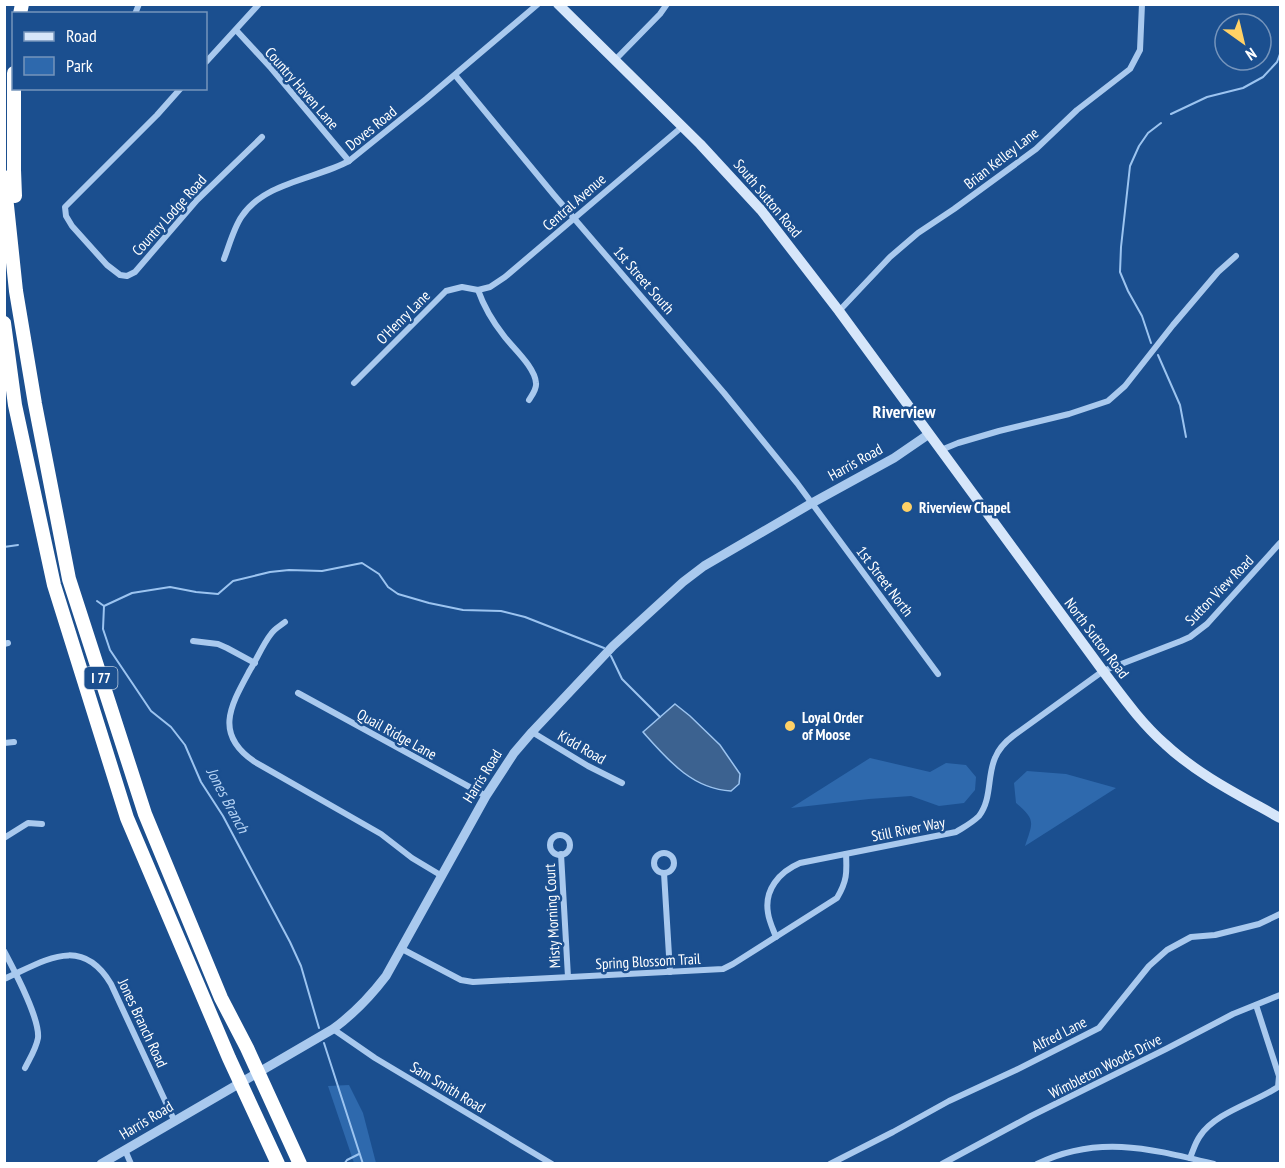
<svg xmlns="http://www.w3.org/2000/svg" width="1285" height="1168" viewBox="0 0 1285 1168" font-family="'PT Sans Narrow',sans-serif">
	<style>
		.green { fill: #2e69ad }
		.water { fill: #3c6290; stroke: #9cc4f0; stroke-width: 1.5 }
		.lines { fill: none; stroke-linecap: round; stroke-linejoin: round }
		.stream { stroke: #9cc4f0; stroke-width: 2 }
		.minor { stroke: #a9c9ee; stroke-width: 6 }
		.tertiary { stroke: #a9c9ee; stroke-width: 9 }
		.secondary { stroke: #d6e6fa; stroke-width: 10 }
		.motorway { stroke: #fff; stroke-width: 14 }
		.poi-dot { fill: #ffd166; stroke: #1b4f8f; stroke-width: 2 }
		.labels { text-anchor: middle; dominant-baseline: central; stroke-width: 5; stroke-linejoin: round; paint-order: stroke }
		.shield { fill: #1b4f8f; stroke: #bbcadd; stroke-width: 1.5 }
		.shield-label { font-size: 14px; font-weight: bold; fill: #fff }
		.street-label { font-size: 15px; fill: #fff; stroke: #1b4f8f }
		.poi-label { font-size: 15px; font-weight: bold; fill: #fff; stroke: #1b4f8f; text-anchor: start }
		.water-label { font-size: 16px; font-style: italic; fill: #b5d3f5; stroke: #1b4f8f }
		.quarter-label { font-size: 18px; font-weight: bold; fill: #fff; stroke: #1b4f8f }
	</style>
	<rect width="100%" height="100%" fill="#1b4f8f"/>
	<g class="green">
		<path d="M870,758L930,772L946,763L966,765L976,777L975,790L964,803L939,806L911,796L869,799L791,808Z"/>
		<path d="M1027,771L1066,774L1116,788L1025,846C1033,822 1036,820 1016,803L1014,783Z"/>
		<path d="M349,1085L363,1113L376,1163H354L328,1086Z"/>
	</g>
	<path class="water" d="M675,704L690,716L720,745L740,774L739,784L731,791C692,789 668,760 643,732Z"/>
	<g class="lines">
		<g class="stream">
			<path d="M1171,114L1207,97L1243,88L1263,77L1277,62L1280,54"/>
			<path d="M1151,343L1142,316L1128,291L1120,272L1121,247L1130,166L1139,146L1148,133L1161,123"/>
			<path d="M1158,355L1180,405L1186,437"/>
			<path d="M4,547L18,545"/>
			<path d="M97,601L104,606"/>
			<path d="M104,606L132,593L170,587L196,592L218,594L233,581L270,572L289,570L322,571L362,563L379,574L388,587L398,594L429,603L463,610L501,611L525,617L604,648"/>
			<path d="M104,606L103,629L110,650L151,711L171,727L185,745L201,782L223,816L290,942L301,966L319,1028"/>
			<path d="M611,656L622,679L660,717"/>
			<path d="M324,1043L363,1164"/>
			<path d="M344,1164L347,1160L359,1154"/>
		</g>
		<g class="minor">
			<path d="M135,14L139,4"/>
			<path d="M236,30L271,68L349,161"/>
			<path d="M615,60L660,14L667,4"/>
			<path d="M206,62L259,4"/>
			<path d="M455,75L554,195L724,393L797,483L938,674"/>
			<path d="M181,88L157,115L65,207L66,216L72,226L107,265L120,275L127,276L135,272L197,200L262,137"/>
			<path d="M224,259C229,246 234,227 242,216C265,182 316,179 349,161L426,99L538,4"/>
			<path d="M478,290C484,307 493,322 504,336C513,348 535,367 536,383C537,389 532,395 529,400"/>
			<path d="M839,311L890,257L918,233L954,209L1036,149L1077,110L1130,69L1140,50L1142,4"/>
			<path d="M354,383L446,291L462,287L478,290L490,287L505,277L683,126"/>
			<path d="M941,450L958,443L999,431L1069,414L1108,401L1125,386L1173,325L1218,272L1236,256"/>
			<path d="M285,622C280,626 274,629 271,634C263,644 257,659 250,670C231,705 213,734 255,762L381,834L412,858L442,876"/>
			<path d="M193,641L218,644L227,648L255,663"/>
			<path d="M4,644L8,643"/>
			<path d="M298,693L486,796"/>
			<path d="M532,732L588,766L622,783"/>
			<path d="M4,743L14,742"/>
			<circle cx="560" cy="845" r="10"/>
			<path d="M4,838L28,823L42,824"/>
			<circle cx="664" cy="863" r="10"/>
			<path d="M561,854L568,977"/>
			<path d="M664,873L670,972"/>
			<path d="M776,937C773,929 769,921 768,913C764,890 779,872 800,863L956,832C964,827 972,823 979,816C992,799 987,776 995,758C999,748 1005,742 1013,736L1103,671L1181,641L1190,637L1207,624L1280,543"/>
			<path d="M402,949L461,980L473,982L723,969L733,964L837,898C847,881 847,873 846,854"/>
			<path d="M4,951C14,970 40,1018 38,1038C36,1049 30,1058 25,1068"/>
			<path d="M4,979C45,961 81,934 111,984L174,1120"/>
			<path d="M333,1029L375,1058L552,1164"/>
			<path d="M125,1150L131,1164"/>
			<path d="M1190,1158C1193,1151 1195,1143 1200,1136C1216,1112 1254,1103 1278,1087L1279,1076L1256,1005"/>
			<path d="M830,1164L893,1132L949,1101L1016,1070L1099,1028L1149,966L1167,950L1191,937L1215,935L1259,924L1280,914"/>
			<path d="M942,1164L1031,1116L1166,1049L1233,1014L1280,995"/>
			<path d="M1037,1164C1098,1134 1152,1149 1214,1164"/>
		</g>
		<path class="tertiary" d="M101,1164L333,1029C355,1013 370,997 386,976L486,796L514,753L532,732L613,646L683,582L704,566L812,503L894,458L929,434"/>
		<path class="secondary" d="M558,4L700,144L761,210L839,311L1103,671C1122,696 1141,723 1165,744C1198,775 1241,796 1280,818"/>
		<g class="motorway">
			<path d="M20,14L22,4"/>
			<path d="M14,73V170L15,196"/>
			<path d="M4,177L16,291L35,404L69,579L145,814L221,998L247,1048L300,1164"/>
			<path d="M4,323L15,405L54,585L127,818L229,1058L278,1164"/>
		</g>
	</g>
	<g class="poi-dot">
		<circle cx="907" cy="507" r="6"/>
		<circle cx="790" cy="726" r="6"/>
	</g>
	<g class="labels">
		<rect class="shield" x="84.5" y="667" width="33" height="22" rx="4.5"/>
		<g class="shield-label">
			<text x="101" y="678">I 77</text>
		</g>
		<g class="street-label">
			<text transform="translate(302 88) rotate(49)">Country Haven Lane</text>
			<text transform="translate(371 128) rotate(-39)">Doves Road</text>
			<text transform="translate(1001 158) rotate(-38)">Brian Kelley Lane</text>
			<text transform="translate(768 198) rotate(50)">South Sutton Road</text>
			<text transform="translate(574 202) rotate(-41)">Central Avenue</text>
			<text transform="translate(169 215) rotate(-48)">Country Lodge Road</text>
			<text transform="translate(644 280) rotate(49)">1st Street South</text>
			<text transform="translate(403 317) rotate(-45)">O'Henry Lane</text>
			<text transform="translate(855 462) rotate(-29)">Harris Road</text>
			<text transform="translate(885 581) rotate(53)">1st Street North</text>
			<text transform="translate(1219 590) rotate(-46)">Sutton View Road</text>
			<text transform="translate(1097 638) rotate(53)">North Sutton Road</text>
			<text transform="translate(397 734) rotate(29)">Quail Ridge Lane</text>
			<text transform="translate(582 747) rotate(30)">Kidd Road</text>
			<text transform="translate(482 776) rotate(-58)">Harris Road</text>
			<text transform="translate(908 829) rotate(-11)">Still River Way</text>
			<text transform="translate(552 916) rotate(-93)">Misty Morning Court</text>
			<text transform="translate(648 961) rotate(-3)">Spring Blossom Trail</text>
			<text transform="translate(143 1023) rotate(65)">Jones Branch Road</text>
			<text transform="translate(1059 1034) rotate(-27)">Alfred Lane</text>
			<text transform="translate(1105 1066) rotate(-27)">Wimbleton Woods Drive</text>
			<text transform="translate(448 1087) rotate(31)">Sam Smith Road</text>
			<text transform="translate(146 1120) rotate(-31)">Harris Road</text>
		</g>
		<g class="poi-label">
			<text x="919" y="507">Riverview Chapel</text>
			<text x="802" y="717">Loyal Order<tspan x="802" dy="17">of Moose</tspan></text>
		</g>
		<g class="water-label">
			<text transform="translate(228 800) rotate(62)">Jones Branch</text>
		</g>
		<g class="quarter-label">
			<text x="904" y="411">Riverview</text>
		</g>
	</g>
	<rect width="1285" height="1168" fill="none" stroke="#ffffff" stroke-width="12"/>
	<rect x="12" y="12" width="195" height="78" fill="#1b4f8f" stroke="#7695bc" stroke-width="1.5"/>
	<rect x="24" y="32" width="30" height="9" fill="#d6e6fa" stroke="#7695bc" stroke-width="1.5"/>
	<text x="66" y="42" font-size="18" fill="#ffffff">Road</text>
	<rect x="24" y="57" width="30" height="18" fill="#2e69ad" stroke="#7695bc" stroke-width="1.5"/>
	<text x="66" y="72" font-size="18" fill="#ffffff">Park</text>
	<g transform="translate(1243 42) rotate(146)"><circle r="28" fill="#1b4f8f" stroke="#7695bc" stroke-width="1.5"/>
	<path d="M0-4.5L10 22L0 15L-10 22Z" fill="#ffd166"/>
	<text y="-9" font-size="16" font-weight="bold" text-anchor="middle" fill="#ffffff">N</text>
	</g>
</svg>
